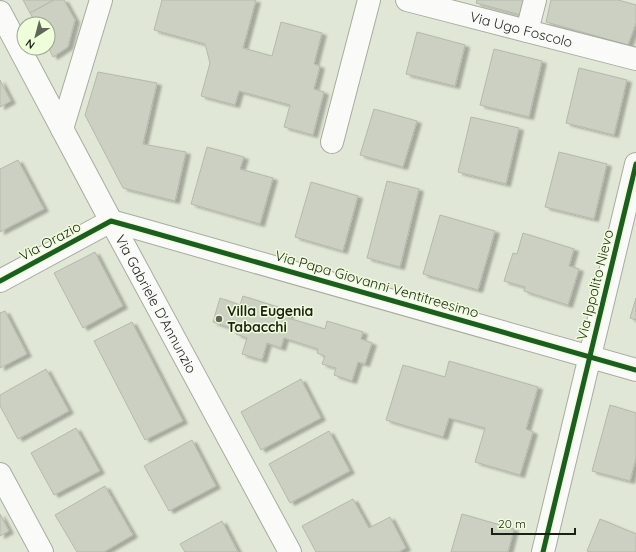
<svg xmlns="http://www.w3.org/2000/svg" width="636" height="552" viewBox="0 0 636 552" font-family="Quicksand,sans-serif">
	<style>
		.building { fill: #cbd0c2; stroke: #b4b9ab; filter: url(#shadow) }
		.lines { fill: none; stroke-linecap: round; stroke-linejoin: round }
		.street-casing { stroke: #a7ac9f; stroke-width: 24 }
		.secondary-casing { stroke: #a7ac9f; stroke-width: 24 }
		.street { stroke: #fafbf9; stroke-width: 22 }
		.secondary { stroke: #fafbf9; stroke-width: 22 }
		.cycleway-casing { stroke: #effddb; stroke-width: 8 }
		.cycleway { stroke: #1b5e20; stroke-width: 5 }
		.poi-dot { fill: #616659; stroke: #effddb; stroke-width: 1.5 }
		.labels { text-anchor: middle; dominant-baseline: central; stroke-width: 3; stroke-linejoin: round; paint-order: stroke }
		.street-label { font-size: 14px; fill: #1c2115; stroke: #effddb }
		.poi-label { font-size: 14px; font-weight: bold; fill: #1c2115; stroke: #effddb; text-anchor: start }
	</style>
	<defs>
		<filter id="shadow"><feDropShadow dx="4.5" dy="2.5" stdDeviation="1" flood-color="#0004"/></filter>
	</defs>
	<rect width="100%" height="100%" fill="#e1e7d6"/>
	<g class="building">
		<path d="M23,0H54L30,13Z"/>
		<path d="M54,0H64L75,20L68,47L53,57L48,47V24H36L30,13Z"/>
		<path d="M162,0H256L243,48L272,56L281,22L322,33L314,64L320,66L314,89L324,92L313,135L284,127L290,105L239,91L235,105L201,96L210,63L205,44L154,30Z"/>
		<path d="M477,0H525L521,15L476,3Z"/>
		<path d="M551,0H618L636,5V23L628,45L546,22Z"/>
		<path d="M417,32L465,45L455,86L406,74Z"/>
		<path d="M494,49L542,61L529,117L480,105Z"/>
		<path d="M579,68L627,80L614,135L566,123Z"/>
		<path d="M98,72L157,83L143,144L186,152L175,201L123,188L85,115Z"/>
		<path d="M0,80L11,101L0,107Z"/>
		<path d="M374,109L417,121L403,167L360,155Z"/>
		<path d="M471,117L519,128L506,184L458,172Z"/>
		<path d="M207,147L244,157L240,169L273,178L260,224L191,204Z"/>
		<path d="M559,152L607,164L594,219L545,207Z"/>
		<path d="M18,160L44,209L0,232V169Z"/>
		<path d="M387,181L419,189L400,267L367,258Z"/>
		<path d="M311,182L358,196L343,251L295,237Z"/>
		<path d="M440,215L495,231L478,290L423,274Z"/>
		<path d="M523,233L574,249L569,266L579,269L568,305L524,291L525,287L504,281L513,253L517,254Z"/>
		<path d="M95,252L123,306L83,328L54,273Z"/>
		<path d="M243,296L290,311L288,318L325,329L327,321L363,332L361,339L372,343L365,364L358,362L352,381L334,375L336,368L322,364L325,356L317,353L318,349L284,338L281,348L267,343L262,360L242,354L247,338L236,334L237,330L213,322L220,298L240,305Z"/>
		<path d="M636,298V320L630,318Z"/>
		<path d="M5,311L27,354L0,368V313Z"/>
		<path d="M132,322L183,421L145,440L94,341Z"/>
		<path d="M449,361L538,387L526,429L533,432L520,475L475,462L485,428L449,418L443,437L386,420L403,365L445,377Z"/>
		<path d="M46,369L69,411L18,439L0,406V395Z"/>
		<path d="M301,379L321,418L261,450L241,412Z"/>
		<path d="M610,405L636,413V458L630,481L592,471Z"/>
		<path d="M76,428L100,471L54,495L31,453Z"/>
		<path d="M329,431L350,471L290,503L269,464Z"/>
		<path d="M192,440L216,486L169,511L144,466Z"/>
		<path d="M105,486L133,535L104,552H77L55,515Z"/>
		<path d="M353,499L369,528L390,517L406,548L399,552H316L302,526Z"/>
		<path d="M0,514L9,531L0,536Z"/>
		<path d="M462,514L514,529L508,552H451Z"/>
		<path d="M600,519L636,534V552H590L587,551Z"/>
		<path d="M222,521L238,552H185L180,544Z"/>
	</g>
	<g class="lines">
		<defs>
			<g id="street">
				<path id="s1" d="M407,0L636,59"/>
				<path d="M527,31L535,0"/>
				<path d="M62,129L101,0"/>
				<path d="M332,142L369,0"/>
				<path d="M0,281L111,221L140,229L636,370"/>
				<path d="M0,474L42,552"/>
				<path d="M543,552L636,164"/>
			</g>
			<g id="secondary">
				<path id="s2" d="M0,12L111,221L290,552"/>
			</g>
		</defs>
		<use href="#street" class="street-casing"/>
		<use href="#secondary" class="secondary-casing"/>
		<use href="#street" class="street"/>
		<use href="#secondary" class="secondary"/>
		<defs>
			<g id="cycleway">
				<path d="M0,281L111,221L140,229L636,370"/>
				<path d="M543,552L636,164"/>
			</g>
		</defs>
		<use href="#cycleway" class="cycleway-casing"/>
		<use href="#cycleway" class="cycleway"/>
	</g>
	<circle class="poi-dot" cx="219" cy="319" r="4"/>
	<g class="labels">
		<g class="street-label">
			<text stroke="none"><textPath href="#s1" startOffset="118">Via Ugo Foscolo</textPath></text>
			<text transform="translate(50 241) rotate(-28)">Via Orazio</text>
			<text transform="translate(377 284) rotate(16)">Via Papa Giovanni Ventitreesimo</text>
			<text transform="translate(595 285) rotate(-76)">Via Ippolito Nievo</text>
			<text stroke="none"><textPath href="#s2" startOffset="331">Via Gabriele D'Annunzio</textPath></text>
		</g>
		<g class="poi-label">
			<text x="227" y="311">Villa Eugenia<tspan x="227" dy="16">Tabacchi</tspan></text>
		</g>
	</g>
	<g transform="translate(36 36) rotate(216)"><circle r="19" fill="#effddb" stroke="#9ba58c"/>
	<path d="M0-3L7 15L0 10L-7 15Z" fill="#616659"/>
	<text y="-6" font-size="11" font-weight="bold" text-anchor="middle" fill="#1c2115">N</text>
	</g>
	<path d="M492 528v6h83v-6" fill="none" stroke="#1c2115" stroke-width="2"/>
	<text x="498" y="528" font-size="12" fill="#1c2115" stroke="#effddb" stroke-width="3" paint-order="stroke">20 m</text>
</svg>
